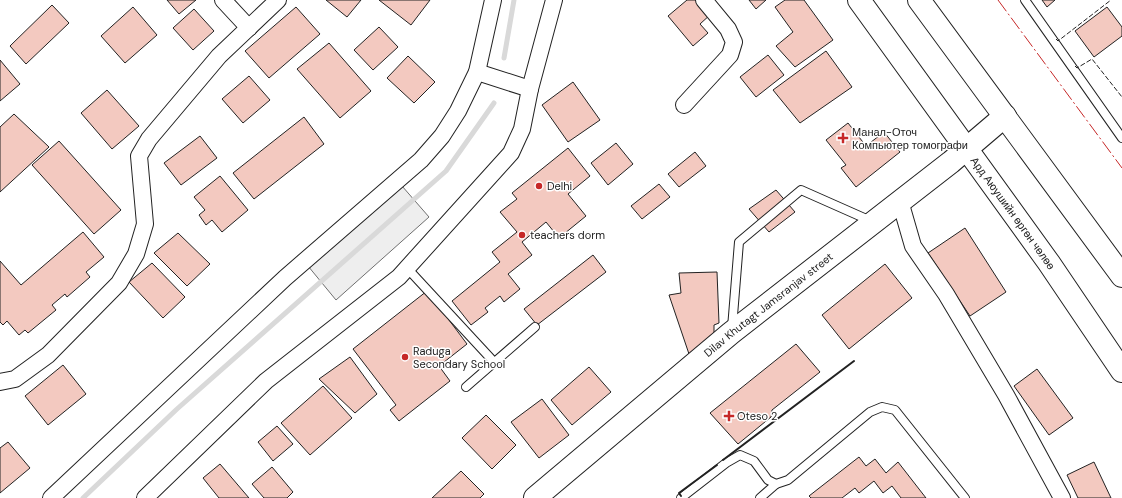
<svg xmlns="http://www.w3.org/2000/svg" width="1122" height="498" viewBox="0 0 1122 498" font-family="'DM Sans',sans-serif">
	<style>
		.green { fill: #eee; stroke: #6f6f6f }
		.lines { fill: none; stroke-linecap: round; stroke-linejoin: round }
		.stream { stroke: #d9d9d9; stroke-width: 5 }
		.building { fill: #f3c9c0; stroke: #222 }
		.service-casing { stroke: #222; stroke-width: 10 }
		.minor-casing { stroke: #222; stroke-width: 18 }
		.secondary-casing { stroke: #222; stroke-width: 24 }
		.primary-casing { stroke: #222; stroke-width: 24 }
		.service { stroke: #fff; stroke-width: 8 }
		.minor { stroke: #fff; stroke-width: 16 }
		.secondary { stroke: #fff; stroke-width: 22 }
		.primary { stroke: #fff; stroke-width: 22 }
		.fence { stroke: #222; stroke-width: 1; stroke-dasharray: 5 2; stroke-linecap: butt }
		.wall { stroke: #222; stroke-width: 2 }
		.power { stroke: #c62828; stroke-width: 1; stroke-dasharray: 14 3 2 3; stroke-linecap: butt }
		.poi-dot { fill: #c62828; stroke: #fff; stroke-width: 1.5 }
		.labels { text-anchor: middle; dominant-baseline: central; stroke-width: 3; stroke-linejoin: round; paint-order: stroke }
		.poi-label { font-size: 11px; fill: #222; stroke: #fff; text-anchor: start }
		.street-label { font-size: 11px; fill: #222; stroke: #fff }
	</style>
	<rect width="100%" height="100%" fill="#fff"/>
	<path class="green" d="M402,186L429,217L336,300L308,266Z"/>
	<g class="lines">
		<g class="stream">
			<path d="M504,58L514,0"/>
			<path d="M83,498L177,409L446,171L494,103"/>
		</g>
	</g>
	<g class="building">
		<path d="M167,0H196L179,14Z"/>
		<path d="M326,0H361L347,17Z"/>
		<path d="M379,0H430L411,25Z"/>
		<path d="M687,0H699L711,14L700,24L708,33L693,46L668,16Z"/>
		<path d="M749,0H766L756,9Z"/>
		<path d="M785,0H804L833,40L795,67L776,46L793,32L775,7Z"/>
		<path d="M1042,0H1055L1047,7Z"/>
		<path d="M52,5L69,23L26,64L10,46Z"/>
		<path d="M133,7L157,35L125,63L101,36Z"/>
		<path d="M296,7L320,34L269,78L245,51Z"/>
		<path d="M1107,7L1122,27V36L1094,57L1075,31Z"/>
		<path d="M194,9L214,31L193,50L173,28Z"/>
		<path d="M379,27L398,47L373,70L354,50Z"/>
		<path d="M329,43L371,91L340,118L297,69Z"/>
		<path d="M826,51L852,87L800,123L773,90Z"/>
		<path d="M768,55L784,75L756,97L740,77Z"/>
		<path d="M408,56L435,82L414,103L387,78Z"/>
		<path d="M0,60L20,84L0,101Z"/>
		<path d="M249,76L270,100L243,123L222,99Z"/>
		<path d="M573,82L600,120L568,142L542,105Z"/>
		<path d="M107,90L139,126L112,149L81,113Z"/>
		<path d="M14,114L49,147L0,192V127Z"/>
		<path d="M304,117L324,144L254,199L233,173Z"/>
		<path d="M848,123L866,146L884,132L900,152L856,187L841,168L846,165L826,140Z"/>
		<path d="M200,136L217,158L181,185L164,163Z"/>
		<path d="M59,141L121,210L94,234L32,165Z"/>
		<path d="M616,143L633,164L608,185L591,163Z"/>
		<path d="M568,148L590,176L568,194L586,216L559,238L546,222L522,242L532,255L508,274L520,289L504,302L500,296L485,308L488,312L471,325L452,301L500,262L492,252L517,232L500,212L517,199L512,193Z"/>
		<path d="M695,152L706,166L679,187L668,174Z"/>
		<path d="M220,176L248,210L222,232L212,220L206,225L199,215L205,210L194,197Z"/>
		<path d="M659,184L670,197L642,219L631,206Z"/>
		<path d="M776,190L795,212L769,232L749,209Z"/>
		<path d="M965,228L1006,292L970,316L928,253Z"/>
		<path d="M83,232L104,257L86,272L90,277L67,297L65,294L52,305L56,310L28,333L25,330L19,335L7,321L3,325L0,322V261L21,285Z"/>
		<path d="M178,233L210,264L187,286L154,253Z"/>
		<path d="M593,255L606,272L537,325L524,309Z"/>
		<path d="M152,263L185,297L163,318L129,282Z"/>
		<path d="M885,264L912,298L849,349L822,315Z"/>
		<path d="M717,272L719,323L714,325V337L689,354L669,295L681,293L679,273Z"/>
		<path d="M427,291L449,317V320L467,344L439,366L450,381L399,421L390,410L396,405L353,349Z"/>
		<path d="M796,344L820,372L772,410L771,417L738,444L710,413Z"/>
		<path d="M350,357L377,394L355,413L319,379Z"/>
		<path d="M63,365L86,394L48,425L25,396Z"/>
		<path d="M589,367L611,392L572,425L551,400Z"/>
		<path d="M1037,369L1073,418L1049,435L1014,386Z"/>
		<path d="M323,386L352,418L310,455L281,423Z"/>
		<path d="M542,399L569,435L539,458L511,422Z"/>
		<path d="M486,415L516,445L492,469L462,438Z"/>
		<path d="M277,426L293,444L273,461L258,442Z"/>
		<path d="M8,442L30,468L0,493V448Z"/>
		<path d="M859,457L866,466L875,459L886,473L898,462L926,498H901L892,486L883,493L874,481L859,493L855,488L842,498H811L809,496Z"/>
		<path d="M1094,462L1111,498H1078L1067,475Z"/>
		<path d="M220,464L249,498H219L203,478Z"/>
		<path d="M272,467L293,492L287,498H264L252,484Z"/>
		<path d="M461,471L484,494L480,498H432Z"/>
	</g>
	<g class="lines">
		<defs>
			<g id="service">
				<path d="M1025,0L1122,138"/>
				<path d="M407,268L494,362"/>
				<path d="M732,328L739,242L801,190L871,221"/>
				<path d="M466,387L535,327"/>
				<path d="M681,498L726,463L740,455L754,461L768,480L776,484L788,480L870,412L882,407L895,410L965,498"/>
				<path d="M760,498L776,484"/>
			</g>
			<g id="minor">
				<path d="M223,0L249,28"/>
				<path d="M477,72L530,89"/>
				<path d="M684,105L730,55L734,42L728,29L704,0"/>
				<path d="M900,201L913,246L946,294L1006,395L1062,498"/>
				<path d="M0,382L15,379L48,355L119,283L136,254L145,224L139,156L149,139L219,56L278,0"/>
				<path d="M51,498L285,278L421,160L442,136L458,111L477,72L493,0"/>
				<path d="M145,498L266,381L399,277L511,153L522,129L530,89L554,0"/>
			</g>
			<g id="secondary">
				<path id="s1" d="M535,498L731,333L951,162L1005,116"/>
			</g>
			<g id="primary">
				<path id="s2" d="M859,0L1049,263L1122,371"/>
				<path d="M919,0L1122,276"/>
			</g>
		</defs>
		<use href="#service" class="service-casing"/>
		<use href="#minor" class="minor-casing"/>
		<use href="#secondary" class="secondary-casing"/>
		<use href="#primary" class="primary-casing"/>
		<use href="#service" class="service"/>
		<use href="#minor" class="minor"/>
		<use href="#secondary" class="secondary"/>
		<use href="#primary" class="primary"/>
		<g class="fence">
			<path d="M1056,39L1058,41L1111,0"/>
			<path d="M1075,66L1077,68L1092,59L1122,97"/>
		</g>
		<g class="wall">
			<path d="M723,460L854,361"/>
			<path d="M681,496L679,493L717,465"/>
		</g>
		<path class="power" d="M998,0L1122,168"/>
	</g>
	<g class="poi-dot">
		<path d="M841 132h4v4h4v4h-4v4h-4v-4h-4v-4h4z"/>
		<circle cx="539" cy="186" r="4"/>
		<circle cx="522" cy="235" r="4"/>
		<circle cx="405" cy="357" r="4"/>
		<path d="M727 410h4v4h4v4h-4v4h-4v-4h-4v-4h4z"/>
	</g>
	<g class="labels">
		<g class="poi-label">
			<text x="852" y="132">Манал-Оточ<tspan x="852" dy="13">Компьютер томографи</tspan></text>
			<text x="547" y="186">Delhi</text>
			<text x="530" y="235">teachers dorm</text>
			<text x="413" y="351">Raduga<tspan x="413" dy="13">Secondary School</tspan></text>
			<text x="737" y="416">Oteso 2</text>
		</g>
		<g class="street-label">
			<text stroke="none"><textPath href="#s2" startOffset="263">Ард Аюушийн өргөн чөлөө</textPath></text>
			<text stroke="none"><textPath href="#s1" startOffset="303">Dilav Khutagt Jamsranjav street</textPath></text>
		</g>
	</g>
</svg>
